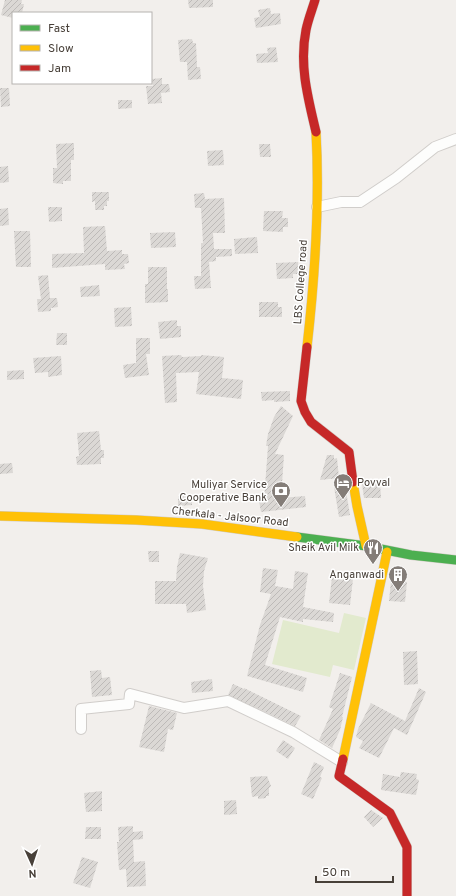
<svg xmlns="http://www.w3.org/2000/svg" width="456" height="896" viewBox="0 0 456 896" font-family="Overpass,sans-serif">
	<style>
		.park { fill: #e2eace }
		.building { fill: url(#building-hatch) }
		.lines { fill: none; stroke-linecap: round; stroke-linejoin: round }
		.street-casing { stroke: #d0cdca; stroke-width: 12 }
		.fast-casing { stroke: #d0cbc4; stroke-width: 10 }
		.slow-casing { stroke: #d0cbc4; stroke-width: 10 }
		.jam-casing { stroke: #d0cbc4; stroke-width: 10 }
		.street { stroke: #fdfdfc; stroke-width: 10 }
		.fast { stroke: #4caf50; stroke-width: 9 }
		.slow { stroke: #ffc107; stroke-width: 9 }
		.jam { stroke: #c62828; stroke-width: 9 }
		.labels { text-anchor: middle; dominant-baseline: central; stroke-width: 3; stroke-linejoin: round; paint-order: stroke }
		.street-label { font-size: 11px; fill: #484039; stroke: #fff }
		.poi-label { font-size: 11px; fill: #484039; stroke: #fff; text-anchor: end }
	</style>
	<defs>
		<pattern id="building-hatch" width="6" height="6" patternUnits="userSpaceOnUse"><rect width="6" height="6" fill="#dbd8d5"/><path d="M-1 1l2-2M0 6l6-6M5 7l2-2" fill="none" stroke="#bdbab8"/></pattern>
	</defs>
	<rect width="100%" height="100%" fill="#f2efec"/>
	<path class="park" d="M344,613L366,618L354,670L333,665L330,677L272,664L283,620L339,633Z"/>
	<g class="building">
		<path d="M5,0H22L21,4H24L22,13H13V18L1,15Z"/>
		<path d="M188,0H213V7L189,8Z"/>
		<path d="M270,8L271,14L280,13L281,24L256,28L254,18L260,17L258,10Z"/>
		<path d="M192,39L193,43H196L197,67H200L201,79L188,80L187,62H180L178,40Z"/>
		<path d="M276,47L278,62L257,63L256,54L268,53L267,48Z"/>
		<path d="M162,78V84H169L170,92L161,93L162,103L148,104L146,86H153L152,79Z"/>
		<path d="M0,88H9L10,106L1,107Z"/>
		<path d="M118,100H132V108L118,109Z"/>
		<path d="M74,143V160H71V181H63V184L53,183V168H57L56,144Z"/>
		<path d="M259,144H270L271,157H260Z"/>
		<path d="M223,150L224,165L208,166L207,151Z"/>
		<path d="M8,166L9,182L0,183V167Z"/>
		<path d="M92,192H109V201H107V206H104V210H95V201L92,202Z"/>
		<path d="M204,193L205,199L224,198L225,233H213L214,249H232V256L216,257V261L209,262L211,288L195,289L194,276H201V243H203L201,208H195L194,194Z"/>
		<path d="M48,207H62V221L49,222Z"/>
		<path d="M8,208L9,225L0,226V209Z"/>
		<path d="M264,211H283L282,218H288V227H283V232L263,231Z"/>
		<path d="M105,226L107,251L122,250V254H128L129,263L124,264L125,269L105,270V264L52,268V254L84,253L83,227Z"/>
		<path d="M14,231H30L31,267H16Z"/>
		<path d="M175,232L176,247L151,248L150,233Z"/>
		<path d="M257,237L258,253L235,254L234,239Z"/>
		<path d="M298,262L299,274H293V278L277,279L276,263Z"/>
		<path d="M148,267H167V289H168V302L145,303V284H148Z"/>
		<path d="M48,275L50,298H57L58,307L51,308V311L38,312L37,299H41L38,276Z"/>
		<path d="M99,285L100,296L81,297L80,287Z"/>
		<path d="M259,302H278V307H282V317H259Z"/>
		<path d="M131,307L132,326L115,327L114,308Z"/>
		<path d="M177,320V326H181V337L160,339L158,322Z"/>
		<path d="M57,333H67V345H56Z"/>
		<path d="M136,338H150V354H146L149,375L125,378L123,365L136,363Z"/>
		<path d="M181,355L182,357L201,356V355L224,357L222,378L243,380L241,399L196,394L199,372L176,373L177,402L165,403L162,356Z"/>
		<path d="M61,356L62,375L48,377V372L35,373L33,358Z"/>
		<path d="M24,370V379L7,380V371Z"/>
		<path d="M290,391V401L274,402V400L262,401L261,392Z"/>
		<path d="M281,406L293,416L275,454L284,455L281,498L305,496L306,507L261,512L259,501L264,500L268,446H266L268,434L274,417Z"/>
		<path d="M99,431L101,450H104V458H101V464L77,465L76,457L79,456L77,433Z"/>
		<path d="M327,455H334V459L337,458L339,478L320,480Z"/>
		<path d="M12,463L13,473L0,474V464Z"/>
		<path d="M380,483L381,498H364L362,484Z"/>
		<path d="M345,485L350,515L339,517L334,487Z"/>
		<path d="M178,496H192V505L178,506Z"/>
		<path d="M148,551H159V562H149Z"/>
		<path d="M180,553L208,558L204,571L203,586L206,610L187,613L186,604H155V581H176L177,567Z"/>
		<path d="M263,568L278,570L275,586L293,589L295,571L308,573L303,607L334,613L333,622L303,619V622L280,617L265,665L307,678L303,692L247,676L260,625L271,594L260,592Z"/>
		<path d="M332,577L353,579L350,605L329,603Z"/>
		<path d="M391,581L407,582L405,602L389,601Z"/>
		<path d="M417,651L418,684L404,685L403,652Z"/>
		<path d="M101,670L102,678L110,677L112,695L92,697L90,671Z"/>
		<path d="M340,673L352,677L342,717H343L340,730L332,748L319,740L333,709L329,707Z"/>
		<path d="M212,679L213,691L192,693L191,682Z"/>
		<path d="M233,684L244,689V688L301,716L295,726L228,695Z"/>
		<path d="M419,688L426,692L407,735L394,728L379,758L359,748L363,741L356,737L358,729L371,703L405,721Z"/>
		<path d="M149,706L177,713L173,730L168,729L164,752L139,747Z"/>
		<path d="M283,740L295,748L288,759L276,751Z"/>
		<path d="M314,762L324,767L320,777L322,778L313,799L301,794Z"/>
		<path d="M401,772L417,774L416,779L419,780L416,795L381,790L383,774L400,777Z"/>
		<path d="M267,776L271,786L269,788V796H266V798L258,799V796L252,797L250,777Z"/>
		<path d="M102,791V811L86,812L84,793Z"/>
		<path d="M236,800L237,814L224,815V801Z"/>
		<path d="M371,810L383,818L373,827L364,817Z"/>
		<path d="M133,826V832L143,831V839L133,840L134,862L145,861L146,886L127,887L126,869L119,870L117,842H119L118,827Z"/>
		<path d="M86,827H101V839H85Z"/>
		<path d="M82,857L98,862L90,888L73,883Z"/>
	</g>
	<g class="lines">
		<defs>
			<g id="street">
				<path d="M317,207L341,202H360L396,178L435,147L456,139"/>
				<path d="M81,729V709L129,704L130,694L184,708L228,701L293,732L342,762"/>
			</g>
			<path id="fast" d="M297,537L366,546L411,555L456,560"/>
			<g id="slow">
				<path d="M307,347C315,276 320,203 316,132"/>
				<path d="M353,482L357,506L366,546"/>
				<path d="M0,516L136,520L202,524L297,537"/>
				<path d="M343,759L387,552"/>
			</g>
			<g id="jam">
				<path d="M315,0C312,10 308,20 306,30C299,65 308,98 316,132"/>
				<path d="M307,347L301,401L305,412L311,422L349,452L353,482"/>
				<path d="M343,759L339,776L390,813L407,847V896"/>
			</g>
		</defs>
		<use href="#street" class="street-casing"/>
		<use href="#fast" class="fast-casing"/>
		<use href="#slow" class="slow-casing"/>
		<use href="#jam" class="jam-casing"/>
		<use href="#street" class="street"/>
		<use href="#fast" class="fast"/>
		<use href="#slow" class="slow"/>
		<use href="#jam" class="jam"/>
	</g>
	<defs>
		<symbol id="hotel-pin" viewBox="-11 -11 22 30"><path d="M0 17L-7.5 6A9.5 9.5 0 1 1 7.5 6Z" fill="#847d78" stroke="#fff"/><path d="M-6-4.5h1.5V1H6V5H4.5V3h-9V5H-6ZM-4 0a1.8 1.8 0 1 1 3.6 0ZM.5 0V-2.5h3Q6-2.5 6 0Z" fill="#fff"/></symbol>
		<symbol id="bank-pin" viewBox="-11 -11 22 30"><path d="M0 17L-7.5 6A9.5 9.5 0 1 1 7.5 6Z" fill="#847d78" stroke="#fff"/><path d="M-6-4H6V4H-6ZM0-2.3a2.3 2.3 0 1 0 0 4.6a2.3 2.3 0 1 0 0-4.6Z" fill="#fff"/></symbol>
		<symbol id="restaurant-pin" viewBox="-11 -11 22 30"><path d="M0 17L-7.5 6A9.5 9.5 0 1 1 7.5 6Z" fill="#847d78" stroke="#fff"/><path d="M-5-6h1v4h1v-4h1v4h1v-4h1v5L-1.5 .5V6h-2V.5L-5-1ZM5-6V6H3V1.5H1.5Q1.5-4 5-6Z" fill="#fff"/></symbol>
		<symbol id="building-pin" viewBox="-11 -11 22 30"><path d="M0 17L-7.5 6A9.5 9.5 0 1 1 7.5 6Z" fill="#847d78" stroke="#fff"/><path d="M-4-6H4V6H1V3H-1V6H-4ZM-2.5-4.3h1.7v1.8h-1.7ZM.8-4.3h1.7v1.8H.8ZM-2.5-1h1.7V.8h-1.7ZM.8-1h1.7V.8H.8Z" fill="#fff"/></symbol>
	</defs>
	<g fill-rule="evenodd">
		<use href="#hotel-pin" x="332" y="472" width="22" height="30"/>
		<use href="#bank-pin" x="270" y="480" width="22" height="30"/>
		<use href="#restaurant-pin" x="362" y="537" width="22" height="30"/>
		<use href="#building-pin" x="387" y="564" width="22" height="30"/>
	</g>
	<g class="labels">
		<g class="street-label">
			<text transform="translate(301 282) rotate(-86)">LBS College road</text>
			<text transform="translate(230 517) rotate(6)">Cherkala - Jalsoor Road</text>
		</g>
		<g class="poi-label">
			<text x="357" y="483" text-anchor="start">Povval</text>
			<text x="267" y="485">Muliyar Service<tspan x="267" dy="13">Cooperative Bank</tspan></text>
			<text x="359" y="548">Sheik Avil Milk</text>
			<text x="384" y="575">Anganwadi</text>
		</g>
	</g>
	<rect x="12" y="12" width="140" height="72" fill="#ffffff" stroke="#b6b3b0"/>
	<rect x="20" y="25" width="20" height="6" fill="#4caf50" stroke="#b6b3b0"/>
	<text x="48" y="32" font-size="12" fill="#484039">Fast</text>
	<rect x="20" y="45" width="20" height="6" fill="#ffc107" stroke="#b6b3b0"/>
	<text x="48" y="52" font-size="12" fill="#484039">Slow</text>
	<rect x="20" y="65" width="20" height="6" fill="#c62828" stroke="#b6b3b0"/>
	<text x="48" y="72" font-size="12" fill="#484039">Jam</text>
	<g transform="translate(32 864) rotate(177)" stroke="#ffffff" stroke-width="3" paint-order="stroke">
	<path d="M0-3L7 15L0 10L-7 15Z" fill="#484039"/>
	<text y="-6" font-size="11" font-weight="bold" text-anchor="middle" fill="#484039">N</text>
	</g>
	<path d="M316 876v6h77v-6" fill="none" stroke="#484039" stroke-width="2"/>
	<text x="322" y="876" font-size="12" fill="#484039" stroke="#ffffff" stroke-width="3" paint-order="stroke">50 m</text>
</svg>
